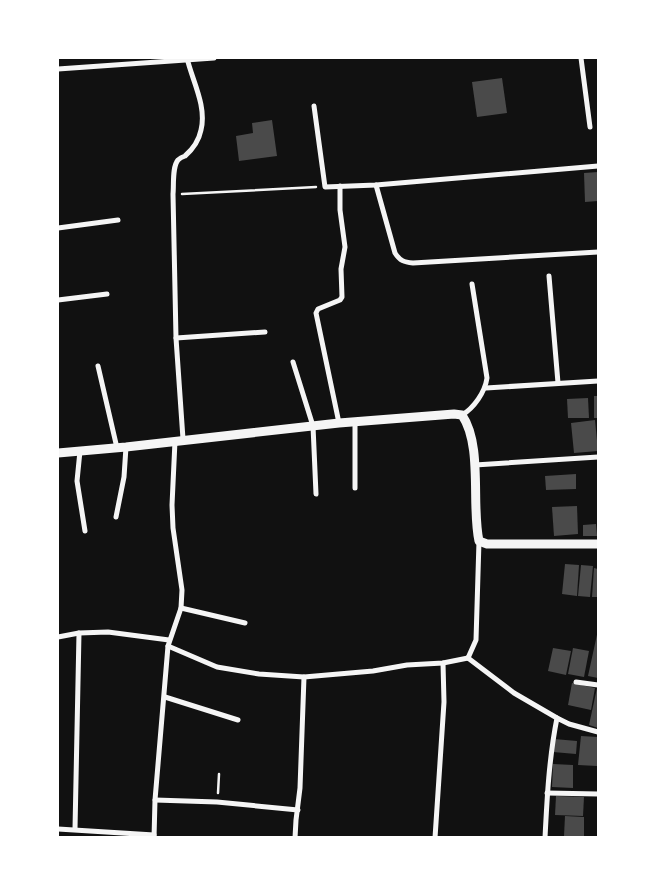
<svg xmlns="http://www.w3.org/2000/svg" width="656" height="895" viewBox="0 0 656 895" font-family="Barlow,sans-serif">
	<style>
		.building { fill: #4a4a4a }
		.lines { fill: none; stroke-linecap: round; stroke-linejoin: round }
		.path { stroke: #f5f5f5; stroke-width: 2.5 }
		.minor { stroke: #f5f5f5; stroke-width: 5 }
		.tertiary { stroke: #f5f5f5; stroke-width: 9 }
	</style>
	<rect width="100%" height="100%" fill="#111"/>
	<g class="building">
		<path d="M502,78L507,113L477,117L472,82Z"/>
		<path d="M272,120L277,156L239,161L236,136L253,133L252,123Z"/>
		<path d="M598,172V201L585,202L584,173Z"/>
		<rect x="594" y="396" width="4" height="22"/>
		<path d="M588,398L589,418H568L567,399Z"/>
		<path d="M595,420L598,451L574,453L571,423Z"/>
		<path d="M576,474V489L546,490L545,476Z"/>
		<path d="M577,506L578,534L554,536L552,507Z"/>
		<path d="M596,524L597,536H583V525Z"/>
		<path d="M565,564L579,565L577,596L562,594Z"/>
		<path d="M581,565L593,566L590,597L578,596Z"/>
		<path d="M594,568L598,569V597H592Z"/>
		<path d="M598,630V678L588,676Z"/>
		<path d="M553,648L571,651L566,675L548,671Z"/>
		<path d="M573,648L589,651L584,677L568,674Z"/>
		<path d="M572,683L595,688L591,710L568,705Z"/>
		<path d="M597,688H598V728L589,725Z"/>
		<path d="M581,736L598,737L597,766L578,765Z"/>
		<path d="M554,739L577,741L576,754L553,752Z"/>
		<path d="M553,764L573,765V788L552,787Z"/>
		<path d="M556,796L584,797L583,816L555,815Z"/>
		<path d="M565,816L584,817V836H564Z"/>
	</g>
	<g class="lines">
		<g class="path">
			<path d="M182,194L316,187"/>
			<path d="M218,793L219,774"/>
		</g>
		<g class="minor">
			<path d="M581,58L590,127"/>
			<path d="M58,69L214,58"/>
			<path d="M314,106L325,187L376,185L598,166"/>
			<path d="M376,185L395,253C400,261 404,262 413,263L598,252"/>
			<path d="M58,228L118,220"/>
			<path d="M549,276L558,383"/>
			<path d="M58,300L107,294"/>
			<path d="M176,338L265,332"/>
			<path d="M293,362L313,426L316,494"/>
			<path d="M98,366L117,448"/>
			<path d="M486,388L598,381"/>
			<path d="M462,415C474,408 485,392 487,378L472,284"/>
			<path d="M339,423L316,313L318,309L340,300L342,297L341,269L345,247L340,210V186"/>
			<path d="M183,439L176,338L173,194C174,185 172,167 178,160C180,158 182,157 185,156C193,149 199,140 201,130C207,106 192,80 187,58"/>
			<path d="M80,451L77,481L85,531"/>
			<path d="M475,465L598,457"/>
			<path d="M355,488V422"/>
			<path d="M116,517L124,477L126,447"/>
			<path d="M181,608L245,623"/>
			<path d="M58,637L79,633L108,632L169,640"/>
			<path d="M168,646L217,667L259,674L304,677L373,671L407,665L443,663L468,658"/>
			<path d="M468,658L514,693L557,718L569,724L598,732"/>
			<path d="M468,658L476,640L479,541"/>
			<path d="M576,682L598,685"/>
			<path d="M165,697L238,720"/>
			<path d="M547,793L598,794"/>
			<path d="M155,800L217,802L298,810"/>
			<path d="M58,829L154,835"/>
			<path d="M75,829L79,633"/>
			<path d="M154,838L155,800L168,646L181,608L182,590L173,528L172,505L175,441"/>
			<path d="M295,838L296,820L300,788L304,677"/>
			<path d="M435,838L444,702L443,663"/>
			<path d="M545,838C547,798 549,758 557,718"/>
		</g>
		<path class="tertiary" d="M58,453L126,447L339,423L454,414L462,415C483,446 471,505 479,541L487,544H598"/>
	</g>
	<rect width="656" height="895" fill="none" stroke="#ffffff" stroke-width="118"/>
</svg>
